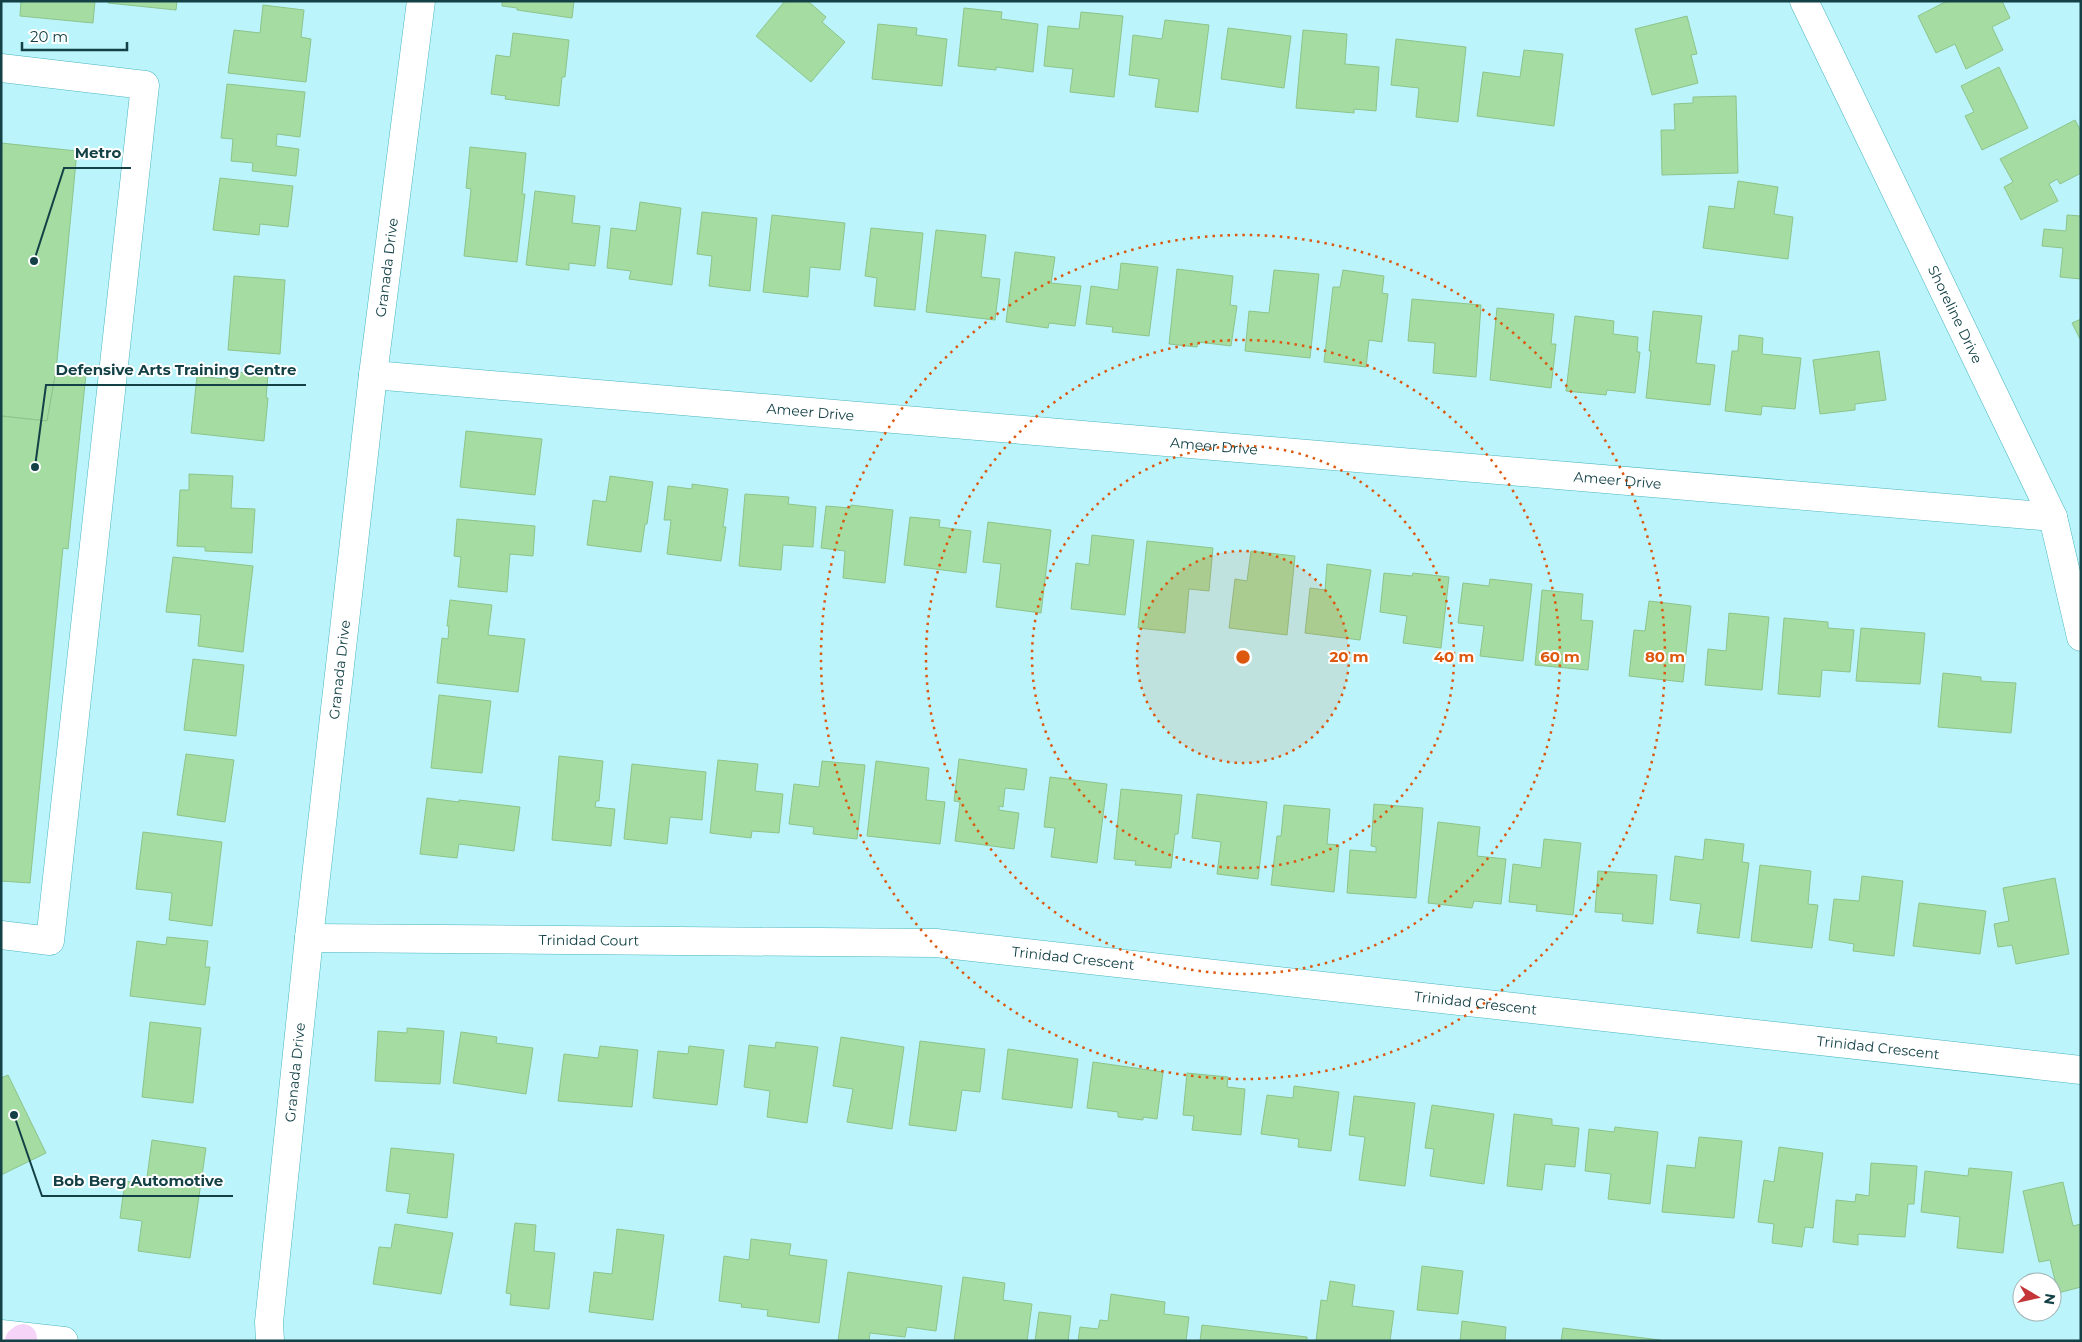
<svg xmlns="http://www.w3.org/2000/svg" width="2082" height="1342" viewBox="0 0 2082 1342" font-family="Montserrat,sans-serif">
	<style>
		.building { fill: #a4dca2; stroke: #8dc48b }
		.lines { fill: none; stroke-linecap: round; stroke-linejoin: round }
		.minor-casing { stroke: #49b5bf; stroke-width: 29 }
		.major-casing { stroke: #a28eb7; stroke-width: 29 }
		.minor { stroke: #fff; stroke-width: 28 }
		.major { stroke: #f5d4f8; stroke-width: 28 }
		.ring { fill: none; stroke: #dd580f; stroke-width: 2.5; stroke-dasharray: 2.5 5 }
		.labels { text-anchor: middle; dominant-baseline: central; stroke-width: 4; stroke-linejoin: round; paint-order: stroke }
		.street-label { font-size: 14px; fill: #134146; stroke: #fff }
		.centre { fill: #dd580f; stroke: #fff; stroke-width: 2.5 }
		.ring-label { font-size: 15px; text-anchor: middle; font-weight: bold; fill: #dd580f; stroke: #fff; stroke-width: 4; stroke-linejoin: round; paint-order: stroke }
		.leader { fill: none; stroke: #134146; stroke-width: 2 }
		.callout-dot { fill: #134146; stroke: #fff; stroke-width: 2 }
		.callout-label { font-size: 15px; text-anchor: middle; font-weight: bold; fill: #134146; stroke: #fff; stroke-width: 4; stroke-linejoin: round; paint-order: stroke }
	</style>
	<rect width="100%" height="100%" fill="#bbf5fb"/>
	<g class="building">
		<path d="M21,1H95L93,23L20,16Z"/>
		<path d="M108,1H177L176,10L108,3Z"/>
		<path d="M502,1H574L572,18L517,10V8L502,6Z"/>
		<path d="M785,1H808L826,17L822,22L845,42L811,82L756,36Z"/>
		<path d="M1947,1H2002L2010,18L1992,27L2003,50L1966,69L1955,44L1936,53L1918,16Z"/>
		<path d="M263,5L304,10L301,37L311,39L306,82L228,73L234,30L260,33Z"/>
		<path d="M964,8L1002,12L1001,19L1038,24L1033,72L996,67V70L958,66Z"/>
		<path d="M1081,12L1123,16L1114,97L1070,92L1073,69L1044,66L1048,26L1079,29Z"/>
		<path d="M1687,16L1697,54L1691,55L1698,83L1652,95L1635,29Z"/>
		<path d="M1165,20L1209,25L1198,112L1155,107L1159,79L1129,75L1133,35L1162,39Z"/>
		<path d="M878,24L917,28L916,35L947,39L942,86L872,79Z"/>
		<path d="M1228,28L1291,36L1284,88L1221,79Z"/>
		<path d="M1303,30L1347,34L1345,64L1379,67L1376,111L1354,109V113L1296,108Z"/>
		<path d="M513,33L569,40L565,77H562L559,106L505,99L506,96L491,94L496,55L510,57Z"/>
		<path d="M1396,39L1466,47L1458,122L1416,117L1419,88L1391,85Z"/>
		<path d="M1524,50L1563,54L1554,126L1477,116L1483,72L1520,77Z"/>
		<path d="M1999,67L2028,128L1982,150L1965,116L1974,112L1961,86Z"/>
		<path d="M227,84L305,92L300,137L277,134L276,146L299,149L296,176L252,171L253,163L231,161L233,139L221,138Z"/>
		<path d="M1736,96L1738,173L1662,175L1661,130H1675L1674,104L1693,103V97Z"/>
		<path d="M2075,120L2081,131V173L2060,184L2057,179L2049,184L2058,201L2021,220L2004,187L2013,182L2000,159Z"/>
		<path d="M1,143L77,151L56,371L47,421L1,416Z"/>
		<path d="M470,147L526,153L522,194H525L517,262L464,256L471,189L466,188Z"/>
		<path d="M220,178L293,186L288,227L260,224L259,235L213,230Z"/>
		<path d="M1738,181L1778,187L1774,214L1793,217L1788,259L1703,248L1709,206L1734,209Z"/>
		<path d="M535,191L575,196L572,223L600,226L595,266L569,263V270L526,265Z"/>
		<path d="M640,202L681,208L672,285L629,279L631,271L607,268L611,228L636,231Z"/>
		<path d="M702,212L757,218L750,291L709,286L712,256L697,254Z"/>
		<path d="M772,215L845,223L840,270L810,267L808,297L763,292Z"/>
		<path d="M2067,215L2081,216V279L2060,277L2063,248L2042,246L2044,229L2066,231Z"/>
		<path d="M871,228L923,233L915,310L874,306L877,278L865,276Z"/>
		<path d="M936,230L986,235L981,277L1000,279L995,320L926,312Z"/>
		<path d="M1015,252L1055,257L1051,283L1081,286L1075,326L1049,323L1048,328L1006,322Z"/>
		<path d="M1121,263L1158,267L1149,336L1112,332L1113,327L1086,324L1091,286L1118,290Z"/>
		<path d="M1177,269L1233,276L1230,305L1237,306L1231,346L1198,342L1197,347L1169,344Z"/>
		<path d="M1274,270L1319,274L1310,358L1245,351L1249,311L1269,313Z"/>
		<path d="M1343,270L1384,276L1382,293L1388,294L1382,342L1369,340L1366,367L1324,362L1333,287H1340Z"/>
		<path d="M234,276L285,280L280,354L228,350Z"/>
		<path d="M1412,299L1481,305L1476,377L1433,373L1435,343L1408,341Z"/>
		<path d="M1497,308L1554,314L1551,344H1556L1551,388L1490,380Z"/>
		<path d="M1653,311L1702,316L1696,363L1715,365L1710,405L1646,398L1651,351H1649Z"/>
		<path d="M1575,316L1614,321L1613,334L1638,337L1637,352H1640L1635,393L1607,390L1606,395L1566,391Z"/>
		<path d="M2081,319V341L2072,323Z"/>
		<path d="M1739,335L1763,338L1762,354L1801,358L1795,409L1762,406L1761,415L1725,411L1732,351H1738Z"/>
		<path d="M1879,351L1886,400L1855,404V410L1820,414L1813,360Z"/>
		<path d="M56,371L86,374L68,549L63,548L30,883L1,881V416L47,421Z"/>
		<path d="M225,371L268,375L266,398H268L264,441L191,433L197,376L225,379Z"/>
		<path d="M466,431L542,439L535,495L460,487Z"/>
		<path d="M189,474L233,476L231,508L255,509L252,553L205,551V547L177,546L180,490H189Z"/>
		<path d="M610,476L653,482L647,524H645L641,552L587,545L593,500L606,502Z"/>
		<path d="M692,484L728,489L723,527H726L721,561L667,554L671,520H664L668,486L692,489Z"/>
		<path d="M745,494L789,497L788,504L816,507L813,547L783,545L781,570L739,566Z"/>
		<path d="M851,505L893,510L885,583L843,578L845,551L821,548L826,506L850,508Z"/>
		<path d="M910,517L940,520L939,527L971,531L966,573L904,565Z"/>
		<path d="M457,519L535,526L533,556L510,554L507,592L458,587L461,557L454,556Z"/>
		<path d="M988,522L1051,530L1041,613L996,607L1001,564L983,562Z"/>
		<path d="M1092,535L1134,540L1125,615L1071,609L1076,563L1089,565Z"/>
		<path d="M1147,541L1213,548L1209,591L1189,589L1185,633L1138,628Z"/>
		<path d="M1251,551L1295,556L1287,635L1229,628L1235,579L1247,581Z"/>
		<path d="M173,557L253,566L243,652L198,646L201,615L166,612Z"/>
		<path d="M1327,564L1371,570L1360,640L1305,633L1310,588L1325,590Z"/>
		<path d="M1384,573L1412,576L1413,573L1449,577L1441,648L1403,643L1407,616L1380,612Z"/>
		<path d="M1490,579L1532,584L1523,661L1480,656L1484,626L1458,623L1463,583L1489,586Z"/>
		<path d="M1542,590L1583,594L1581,620L1593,621L1588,670L1535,665Z"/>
		<path d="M450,600L492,605L488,635L525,639L518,692L437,683L442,638L448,639L449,626H447Z"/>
		<path d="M1649,601L1691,606L1683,682L1629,676L1634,630L1645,631Z"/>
		<path d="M1729,613L1769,617L1762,690L1705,685L1708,649L1726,651Z"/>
		<path d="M1784,618L1828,622V628L1854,630L1850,672L1822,670L1820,697L1778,694Z"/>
		<path d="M1861,628L1925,633L1920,684L1856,681Z"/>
		<path d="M193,659L244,665L236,736L184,730Z"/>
		<path d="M1943,673L1981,677V681L2016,683L2011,733L1938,727Z"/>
		<path d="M439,695L491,701L482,773L431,768Z"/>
		<path d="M186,754L234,760L225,822L177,815Z"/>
		<path d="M559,756L603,761L599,801H596L595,807L615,809L611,846L552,840Z"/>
		<path d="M959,759L1027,769L1024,790L1005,788L1003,807L999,806V810L1019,813L1014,849L955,841L960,802L954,801Z"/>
		<path d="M718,760L758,764L755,791L783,794L779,833L752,831L751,838L710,833Z"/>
		<path d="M822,761L865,765L857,839L813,834L814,827L789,824L794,784L819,787Z"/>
		<path d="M876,761L929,768L926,800L945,802L940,844L867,836Z"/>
		<path d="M632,764L706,772L702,820L670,817L667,844L624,839Z"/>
		<path d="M1050,777L1107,784L1097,863L1051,857L1055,828L1044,827Z"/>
		<path d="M1121,789L1182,795L1178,834H1175L1171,868L1135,865L1136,861L1114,859Z"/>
		<path d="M1197,794L1267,802L1258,879L1217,874L1221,842L1192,838Z"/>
		<path d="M427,798L459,802V800L520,807L514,851L459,844L457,858L420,854Z"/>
		<path d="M1374,804L1423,808L1416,898L1347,893L1350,850L1376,852V847L1371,846Z"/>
		<path d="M1284,805L1330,809L1327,844L1339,845L1334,892L1271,885L1277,836H1281Z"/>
		<path d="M1438,822L1480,827L1477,856L1506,859L1501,904L1474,901L1472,908L1428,903Z"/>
		<path d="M143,832L222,842L212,926L169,920L172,893L136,889Z"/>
		<path d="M1544,839L1581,843L1573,915L1536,911L1537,905L1509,902L1513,864L1541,868Z"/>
		<path d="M1705,839L1744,844L1742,862L1749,863L1739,938L1697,933L1701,904L1670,900L1675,856L1703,860Z"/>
		<path d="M1760,865L1811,871L1808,904L1818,905L1812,948L1751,941Z"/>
		<path d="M1598,871L1657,875L1653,924L1622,921L1623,914L1595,912Z"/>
		<path d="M1862,876L1903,881L1894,956L1853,951L1854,944L1829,940L1834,899L1859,901Z"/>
		<path d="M2055,878L2069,954L2016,964L2012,945L1998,947L1994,924L2009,921L2003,888Z"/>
		<path d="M1919,903L1986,911L1980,954L1913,946Z"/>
		<path d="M167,937L208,941L205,967H210L205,1005L130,996L137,941L166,945Z"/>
		<path d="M150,1022L201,1028L193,1103L142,1097Z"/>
		<path d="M407,1028L444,1031L440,1084L375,1081L378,1031L407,1033Z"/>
		<path d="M461,1032L497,1037L496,1043L533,1048L526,1094L453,1083Z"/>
		<path d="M841,1037L904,1047L892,1129L847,1122L853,1089L833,1086Z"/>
		<path d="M920,1041L985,1049L980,1092L962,1090L956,1131L909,1125Z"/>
		<path d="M776,1042L818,1047L807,1123L767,1117L770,1091L744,1087L749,1045L775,1048Z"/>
		<path d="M600,1046L638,1050L632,1107L558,1101L564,1054L598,1058Z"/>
		<path d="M689,1046L724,1050L717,1105L653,1098L658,1051L688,1054Z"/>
		<path d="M1008,1049L1078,1059L1072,1108L1002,1099Z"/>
		<path d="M1093,1062L1163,1072L1157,1119L1143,1117V1120L1118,1117V1112L1087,1108Z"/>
		<path d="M1187,1073L1228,1077L1227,1087L1245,1089L1241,1135L1192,1130L1194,1116L1183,1115Z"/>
		<path d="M8,1075L46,1153L1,1175V1078Z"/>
		<path d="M1294,1086L1339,1092L1331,1151L1298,1147L1299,1139L1261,1134L1267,1095L1293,1098Z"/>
		<path d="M1354,1096L1415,1103L1405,1186L1359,1180L1365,1137L1349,1135Z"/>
		<path d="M1432,1105L1494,1114L1484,1184L1430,1176L1434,1149L1425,1148Z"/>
		<path d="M1514,1114L1552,1119V1125L1579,1128L1575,1167L1545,1164L1542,1190L1507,1186Z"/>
		<path d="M1615,1127L1658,1132L1650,1204L1608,1199L1611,1174L1585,1171L1589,1129L1614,1132Z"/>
		<path d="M1699,1137L1742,1141L1734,1218L1662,1212L1667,1165L1695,1168Z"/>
		<path d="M152,1140L206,1148L190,1258L138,1251L142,1221L120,1218L125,1181L146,1185Z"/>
		<path d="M1779,1147L1823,1153L1813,1228L1805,1227L1802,1247L1772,1243L1774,1224L1758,1222L1764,1180L1774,1182Z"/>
		<path d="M391,1148L454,1154L447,1218L407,1213L410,1194L386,1191Z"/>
		<path d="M1871,1163L1917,1166L1914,1204H1908L1905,1237L1858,1234V1245L1833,1242L1836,1200L1855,1202L1856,1194L1869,1196Z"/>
		<path d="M1969,1168L2012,1172L2003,1253L1957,1248L1960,1217L1921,1212L1925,1171L1968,1176Z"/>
		<path d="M2063,1182L2073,1226L2081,1224V1287L2058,1293L2050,1260L2039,1262L2023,1191Z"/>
		<path d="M515,1223L536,1225L534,1251L555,1253L549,1309L510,1305L511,1294L506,1293Z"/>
		<path d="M395,1224L453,1233L441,1294L373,1284L379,1247L391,1248Z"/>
		<path d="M617,1229L664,1235L653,1320L589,1312L594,1272L612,1274Z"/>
		<path d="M751,1239L791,1244L789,1255L827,1260L819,1323L767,1316L768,1310L741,1307L742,1304L719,1301L724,1256L749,1260Z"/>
		<path d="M1422,1266L1463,1271L1458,1314L1417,1310Z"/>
		<path d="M848,1272L942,1286L936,1331L907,1327L905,1337L870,1333L869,1341H838Z"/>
		<path d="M963,1277L1005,1283L1003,1300L1032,1304L1027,1341H954Z"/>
		<path d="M1330,1281L1355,1285L1352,1306L1394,1311L1390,1341H1316L1321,1300L1327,1301Z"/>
		<path d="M1111,1294L1165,1302L1164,1314L1189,1317L1186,1341H1078L1080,1327L1098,1329L1100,1320L1108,1321Z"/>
		<path d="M1039,1312L1071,1316L1068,1341H1035Z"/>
		<path d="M1462,1321L1506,1327L1505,1341H1460Z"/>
		<path d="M1202,1325L1307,1337V1341H1200Z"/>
		<path d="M1563,1328L1660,1340V1341H1561Z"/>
	</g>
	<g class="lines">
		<defs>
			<g id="minor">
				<path id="s1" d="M1804,1L2053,517L2081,637"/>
				<path d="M1,68L145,85L50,941L1,935"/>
				<path id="s2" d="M373,375L2053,517"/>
				<path id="s3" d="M309,938L936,943L2081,1070"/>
				<path d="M1,1334L64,1341"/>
				<path id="s4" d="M270,1341L269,1322L309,938L373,375L421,1"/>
			</g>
			<path id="major" d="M19,1341L23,1338"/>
		</defs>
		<use href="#minor" class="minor-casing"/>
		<use href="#major" class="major-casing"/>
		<use href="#minor" class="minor"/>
		<use href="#major" class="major"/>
	</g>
	<circle cx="1243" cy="657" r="106" fill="#dd580f" fill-opacity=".12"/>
	<g class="ring">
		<circle cx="1243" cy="657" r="106"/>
		<circle cx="1243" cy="657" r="211"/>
		<circle cx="1243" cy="657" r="317"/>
		<circle cx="1243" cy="657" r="422"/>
	</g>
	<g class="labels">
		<g class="street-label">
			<text stroke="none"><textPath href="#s4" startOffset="1080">Granada Drive</textPath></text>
			<text stroke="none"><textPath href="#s1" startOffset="348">Shoreline Drive</textPath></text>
			<text stroke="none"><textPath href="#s2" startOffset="439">Ameer Drive</textPath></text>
			<text stroke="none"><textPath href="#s2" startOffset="844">Ameer Drive</textPath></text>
			<text stroke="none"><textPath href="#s2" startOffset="1249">Ameer Drive</textPath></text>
			<text stroke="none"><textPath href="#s4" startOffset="675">Granada Drive</textPath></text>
			<text stroke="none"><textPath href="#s3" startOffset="280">Trinidad Court</textPath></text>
			<text stroke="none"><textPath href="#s3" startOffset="765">Trinidad Crescent</textPath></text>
			<text stroke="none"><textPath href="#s3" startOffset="1170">Trinidad Crescent</textPath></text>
			<text stroke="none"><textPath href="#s3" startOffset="1575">Trinidad Crescent</textPath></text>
			<text stroke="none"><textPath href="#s4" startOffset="270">Granada Drive</textPath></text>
		</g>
	</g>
	<circle cx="1243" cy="657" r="8" class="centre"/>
	<g class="ring-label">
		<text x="1349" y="662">20 m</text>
		<text x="1454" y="662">40 m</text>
		<text x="1560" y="662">60 m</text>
		<text x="1665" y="662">80 m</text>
	</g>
	<path class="leader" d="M34 261L64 168H131M35 467L46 385H306M14 1115L42 1196H233"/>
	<g class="callout-dot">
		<circle cx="34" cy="261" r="5"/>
		<circle cx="35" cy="467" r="5"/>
		<circle cx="14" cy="1115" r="5"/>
	</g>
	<g class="callout-label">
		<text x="98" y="158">Metro</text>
		<text x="176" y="375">Defensive Arts Training Centre</text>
		<text x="138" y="1186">Bob Berg Automotive</text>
	</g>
	<rect width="2082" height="1342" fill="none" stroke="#134146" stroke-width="5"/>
	<g transform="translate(2037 1297) rotate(99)"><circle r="24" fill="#ffffff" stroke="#a1b3b5"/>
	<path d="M0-4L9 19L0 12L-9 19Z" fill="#c43539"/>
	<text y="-8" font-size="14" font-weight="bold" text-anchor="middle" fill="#134146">N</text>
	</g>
	<path d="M22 42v8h105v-8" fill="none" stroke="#134146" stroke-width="2.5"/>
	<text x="30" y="42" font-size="15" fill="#134146" stroke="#ffffff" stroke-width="4" paint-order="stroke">20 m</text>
</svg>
